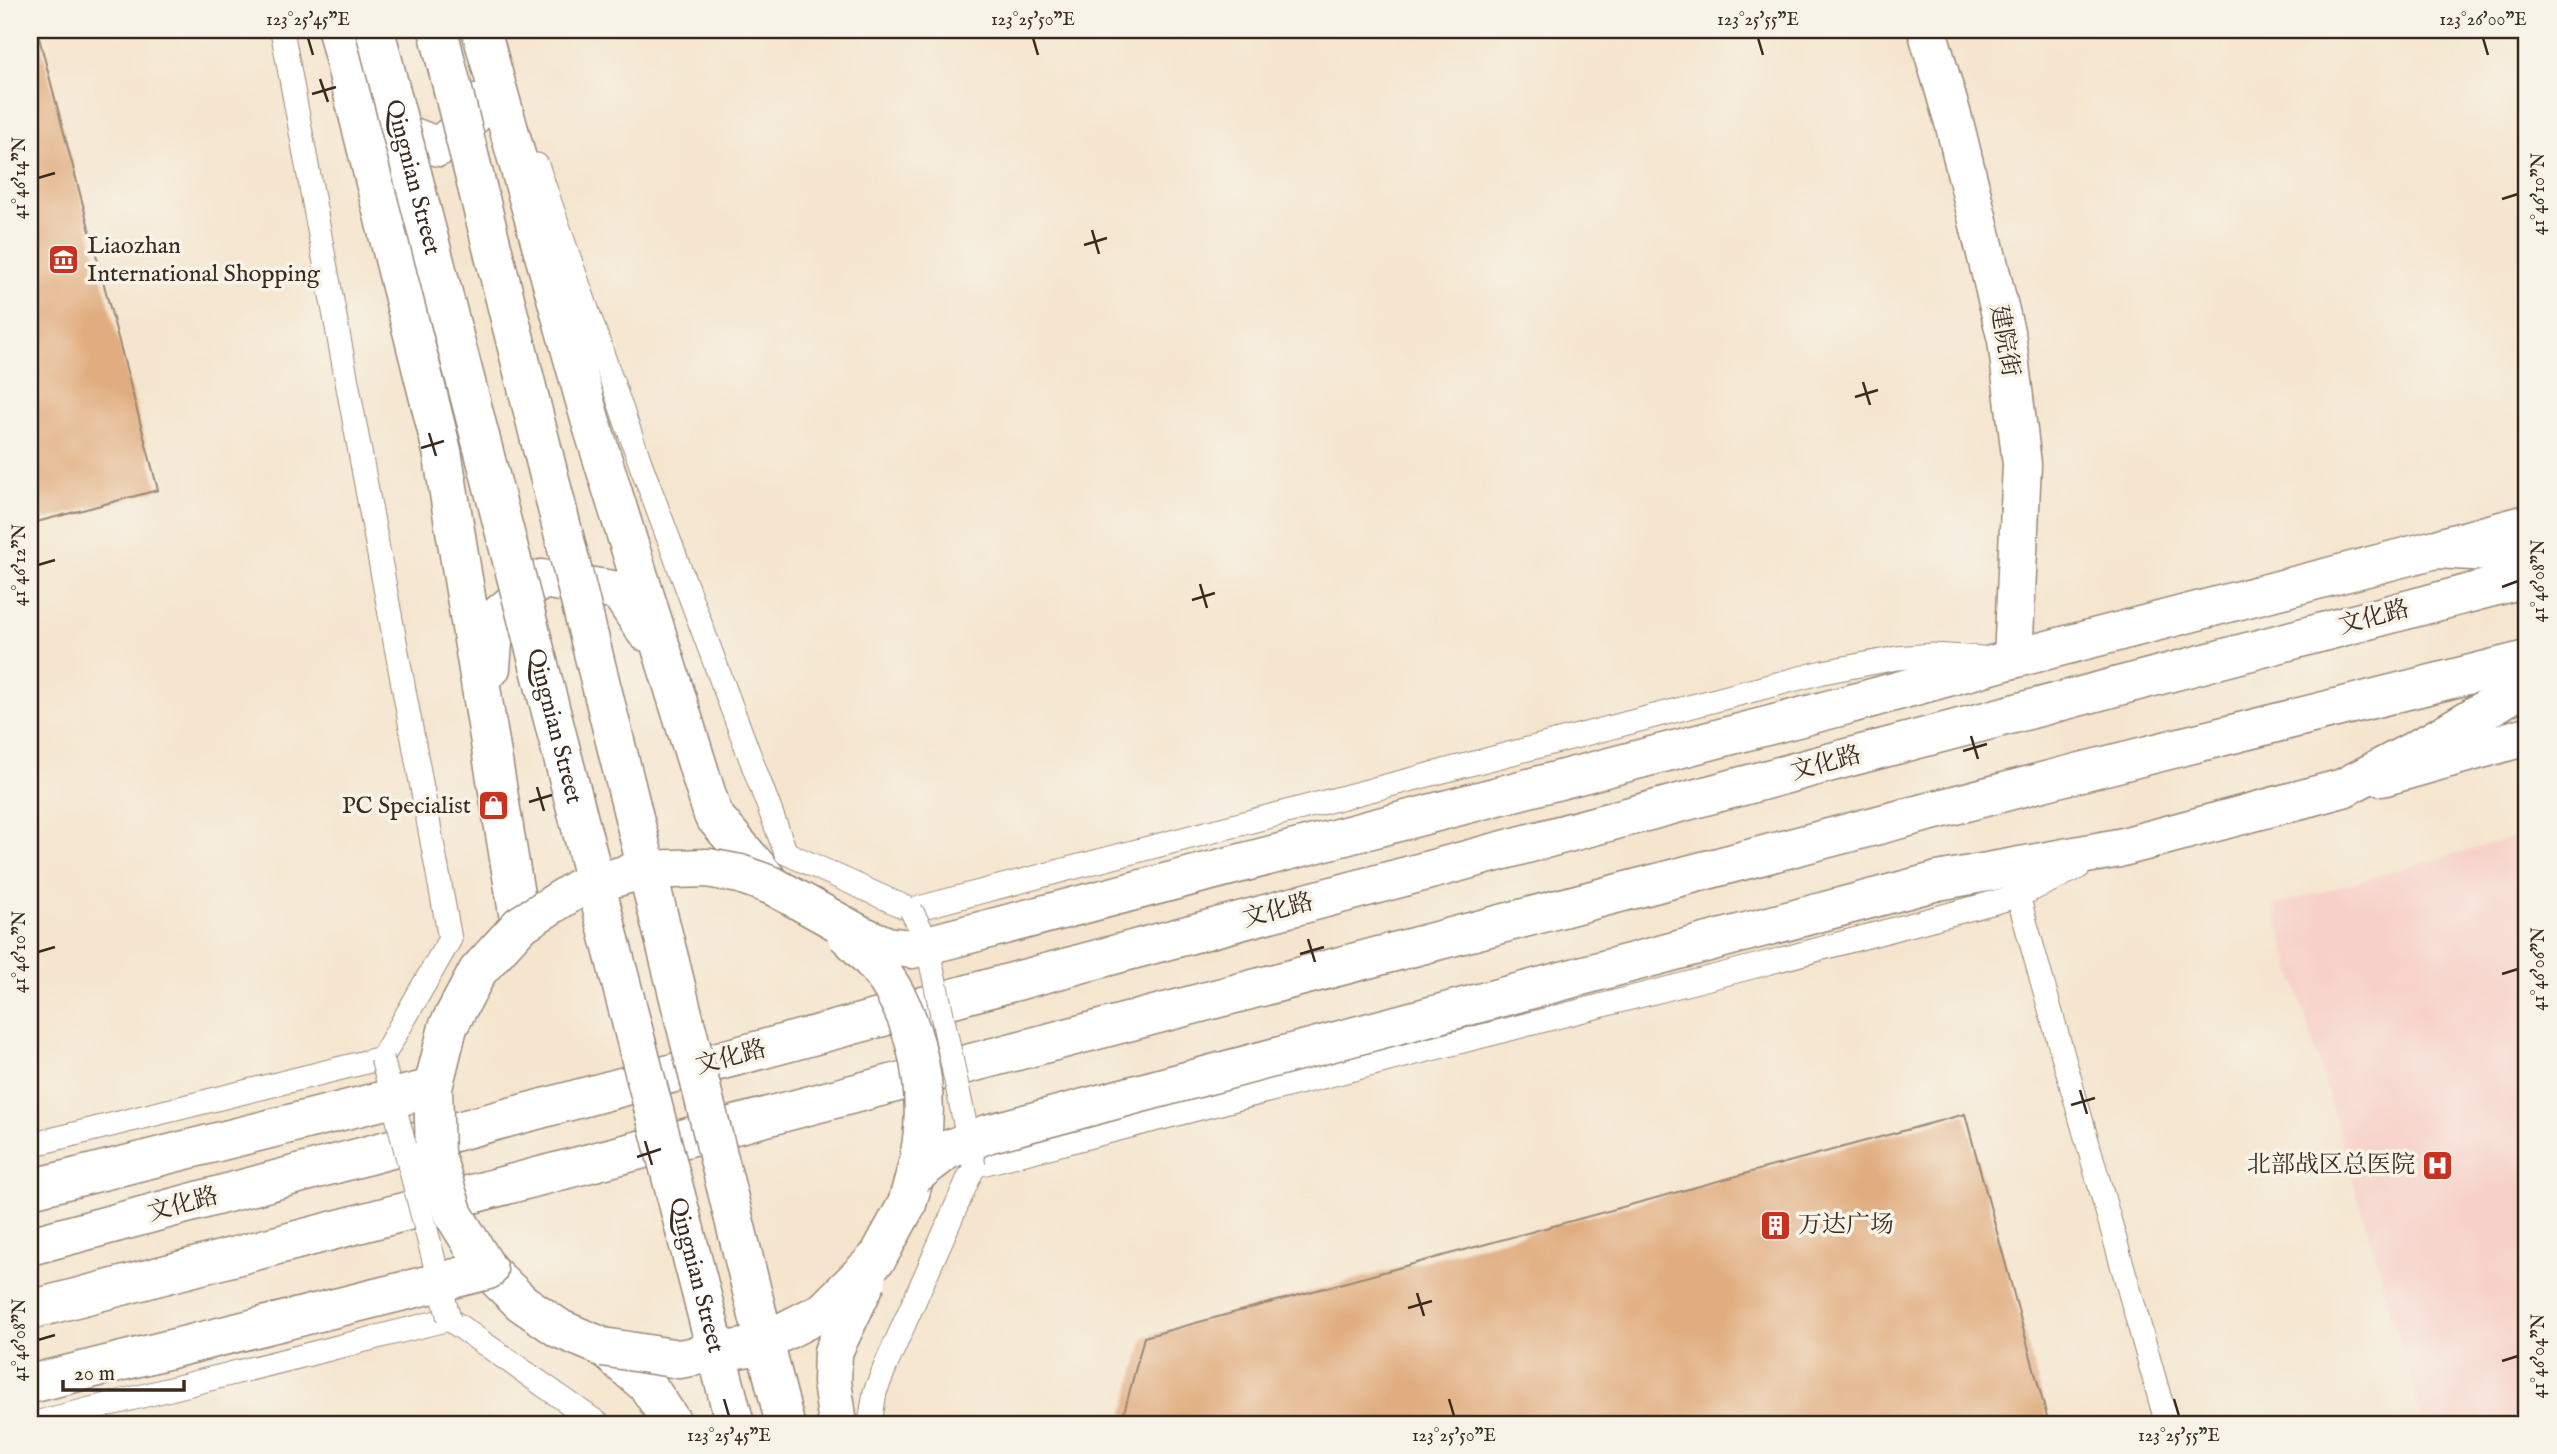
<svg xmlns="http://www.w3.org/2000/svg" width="2557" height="1454" viewBox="0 0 2557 1454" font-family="'IM FELL English','Noto Serif SC',serif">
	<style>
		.built { fill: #f7d1c9 }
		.building { fill: #e1ad80 }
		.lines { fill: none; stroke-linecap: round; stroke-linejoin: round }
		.service-casing { stroke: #988876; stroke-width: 25 }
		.minor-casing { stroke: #988876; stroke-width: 41 }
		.primary-casing { stroke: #988876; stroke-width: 41 }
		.service { stroke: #fff; stroke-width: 23 }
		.minor { stroke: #fff; stroke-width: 38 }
		.primary { stroke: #fff; stroke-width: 38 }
		.service-bridge-casing { stroke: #988876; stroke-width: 25; stroke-linecap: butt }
		.primary-bridge-casing { stroke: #988876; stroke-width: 41; stroke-linecap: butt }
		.service-bridge { stroke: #fff; stroke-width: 23 }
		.primary-bridge { stroke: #fff; stroke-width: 38 }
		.ticks { fill: none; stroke: #3b2a1e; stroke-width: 2.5 }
		.labels { text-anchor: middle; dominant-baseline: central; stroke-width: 7; stroke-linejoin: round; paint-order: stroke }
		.street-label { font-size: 24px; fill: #3b2a1e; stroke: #f7f3e8 }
		.poi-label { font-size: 24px; fill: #3b2a1e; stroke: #f7f3e8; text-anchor: start }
		.neatline { fill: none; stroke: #3b2a1e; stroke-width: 2.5 }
		.ticks-label { font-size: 18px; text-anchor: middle; fill: #3b2a1e }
	</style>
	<rect width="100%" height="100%" fill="#f7f3e8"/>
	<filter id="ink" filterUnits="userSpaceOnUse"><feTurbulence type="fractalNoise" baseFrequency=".0143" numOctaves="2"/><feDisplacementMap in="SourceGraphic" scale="14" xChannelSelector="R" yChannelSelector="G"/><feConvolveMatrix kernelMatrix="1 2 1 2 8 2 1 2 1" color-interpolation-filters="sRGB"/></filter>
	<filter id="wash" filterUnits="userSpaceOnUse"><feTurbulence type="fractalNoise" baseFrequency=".00686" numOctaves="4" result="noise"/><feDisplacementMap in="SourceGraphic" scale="28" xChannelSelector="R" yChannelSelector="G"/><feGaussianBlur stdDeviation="1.57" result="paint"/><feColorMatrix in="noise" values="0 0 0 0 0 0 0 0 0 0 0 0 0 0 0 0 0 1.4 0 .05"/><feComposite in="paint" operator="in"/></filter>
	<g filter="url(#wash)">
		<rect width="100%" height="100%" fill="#f5e5ce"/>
		<path class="built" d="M2527,833V1424H2424L2273,906Z"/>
		<g id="blocks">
			<g class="building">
				<path d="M30,30H37L158,490L33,523L30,510Z"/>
				<path d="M1965,1114L2049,1424H1121L1144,1337Z"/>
			</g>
		</g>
	</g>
	<g filter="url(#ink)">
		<use href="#blocks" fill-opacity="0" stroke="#988876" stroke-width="2"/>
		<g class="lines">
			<defs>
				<g id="service">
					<path d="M537,165L641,465L786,853L911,910L1823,672L1897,658L1932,655L1982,658"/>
					<path d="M2018,896L2167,1424"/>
					<path d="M30,1145L382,1058L450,939L282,30"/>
					<path d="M31,1424L449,1319L599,1424"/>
					<path d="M870,1424L875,1392L886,1365L974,1166L1752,967L2018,896L2079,867"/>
				</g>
				<g id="minor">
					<path d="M1927,30L1955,126L2007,340L2022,464L2013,659"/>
					<path d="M2445,546L2527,524"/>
					<path d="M2382,777L2527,736"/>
				</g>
				<g id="primary">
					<path d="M337,30L442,451L520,925"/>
					<path d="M481,30L590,419L713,815L773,886"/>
					<path d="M384,112L395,130L439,147L477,112L476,103"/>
					<path d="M491,668L495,618L542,579L619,591L646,632"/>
					<path d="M1843,706L2013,659L2436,549L2527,554"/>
					<path d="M1938,881L2119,848L2343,788L2434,740L2527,685"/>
					<path d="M30,1246L1854,756L2527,578"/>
					<path d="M878,1257L907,1204L915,1175"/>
					<path d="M488,1270L522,1303L560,1329L603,1347L647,1385L673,1424"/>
					<path d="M30,1310L2065,776L2527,660"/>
				</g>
			</defs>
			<use href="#service" class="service-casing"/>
			<use href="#minor" class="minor-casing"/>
			<use href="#primary" class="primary-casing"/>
			<use href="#service" class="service"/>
			<use href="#minor" class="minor"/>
			<use href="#primary" class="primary"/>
			<defs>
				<g id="service-bridge">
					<path d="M911,910L926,939L974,1166"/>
					<path d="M382,1058L449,1319"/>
				</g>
				<g id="primary-bridge">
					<path id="s1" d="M375,30L735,1424"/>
					<path d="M438,30L785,1424"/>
					<path d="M846,934C863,951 880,967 892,988C924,1043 932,1114 915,1175"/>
					<path d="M915,1175L947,1150L987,1134L1938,881"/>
					<path d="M30,1189L433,1088"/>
					<path d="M603,1347L679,1359L755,1346L824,1311L878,1257"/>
					<path d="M30,1384L488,1270L454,1215L435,1153L433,1088L448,1027L478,971L520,925L577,889L641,870L708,868L740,874L773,886L861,935L887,946L912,949L1843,706"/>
					<path d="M838,1424L832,1382L833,1352L867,1280"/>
				</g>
			</defs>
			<use href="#service-bridge" class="service-bridge-casing"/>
			<use href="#primary-bridge" class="primary-bridge-casing"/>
			<use href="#service-bridge" class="service-bridge"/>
			<use href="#primary-bridge" class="primary-bridge"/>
		</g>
	</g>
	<path class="ticks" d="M308,38L313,55M1033,38L1038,55M1758,38L1763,55M2483,38L2488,55M320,79L328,102M312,94L336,87M38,178L55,173M2502,199L2518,194M1092,230L1099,254M1084,245L1107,238M1863,382L1870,405M1855,397L1878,390M429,433L436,456M421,448L444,441M38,565L55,560M1200,584L1207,608M2502,587L2518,581M1192,600L1215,593M1971,736L1978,759M1963,751L1987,744M537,787L544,811M529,802L552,795M1308,939L1315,962M38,952L55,947M1300,954L1324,947M2502,974L2518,969M2080,1090L2087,1114M2071,1105L2095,1098M645,1141L652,1165M637,1157L661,1149M1417,1293L1424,1316M1408,1308L1432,1301M38,1340L55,1335M2502,1361L2518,1356M724,1399L729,1416M1449,1399L1454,1416M2174,1399L2179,1416"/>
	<defs>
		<symbol id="museum-square" viewBox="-11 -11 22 22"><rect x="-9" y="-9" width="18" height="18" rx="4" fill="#c8321e" stroke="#f7f3e8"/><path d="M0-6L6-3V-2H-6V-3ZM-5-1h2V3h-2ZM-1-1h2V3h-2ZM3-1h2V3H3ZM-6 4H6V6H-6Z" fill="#fff"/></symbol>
		<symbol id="shop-square" viewBox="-11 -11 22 22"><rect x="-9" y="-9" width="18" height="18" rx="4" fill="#c8321e" stroke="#f7f3e8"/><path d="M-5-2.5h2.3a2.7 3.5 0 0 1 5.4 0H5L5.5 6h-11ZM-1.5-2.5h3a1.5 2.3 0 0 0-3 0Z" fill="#fff"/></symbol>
		<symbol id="hospital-square" viewBox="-11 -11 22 22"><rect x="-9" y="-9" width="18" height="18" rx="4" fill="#c8321e" stroke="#f7f3e8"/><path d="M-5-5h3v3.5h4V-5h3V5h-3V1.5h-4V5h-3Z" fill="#fff"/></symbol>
		<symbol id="building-square" viewBox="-11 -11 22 22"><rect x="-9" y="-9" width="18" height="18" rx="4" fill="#c8321e" stroke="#f7f3e8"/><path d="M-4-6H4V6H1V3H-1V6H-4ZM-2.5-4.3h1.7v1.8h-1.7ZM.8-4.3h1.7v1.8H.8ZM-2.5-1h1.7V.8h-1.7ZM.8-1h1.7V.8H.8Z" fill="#fff"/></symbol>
	</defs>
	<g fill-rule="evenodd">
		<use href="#museum-square" x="46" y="242" width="35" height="35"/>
		<use href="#shop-square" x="476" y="788" width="35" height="35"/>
		<use href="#hospital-square" x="2420" y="1148" width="35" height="35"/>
		<use href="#building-square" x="1758" y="1208" width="35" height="35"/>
	</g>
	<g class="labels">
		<g class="street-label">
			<text stroke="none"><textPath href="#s1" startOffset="152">Qingnian Street</textPath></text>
			<text transform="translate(2004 341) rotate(80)">建院街</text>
			<text transform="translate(2374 618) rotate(-15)">文化路</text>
			<text stroke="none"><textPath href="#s1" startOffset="719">Qingnian Street</textPath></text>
			<text transform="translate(1826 764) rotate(-15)">文化路</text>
			<text transform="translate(1278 911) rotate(-15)">文化路</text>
			<text transform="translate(731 1058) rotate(-15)">文化路</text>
			<text transform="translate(183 1205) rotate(-15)">文化路</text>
			<text stroke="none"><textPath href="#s1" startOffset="1286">Qingnian Street</textPath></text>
		</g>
		<g class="poi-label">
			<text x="87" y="246">Liaozhan<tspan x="87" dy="28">International Shopping</tspan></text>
			<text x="471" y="806" text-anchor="end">PC Specialist</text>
			<text x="2415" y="1165" text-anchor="end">北部战区总医院</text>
			<text x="1798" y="1225">万达广场</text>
		</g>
	</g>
	<rect width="2557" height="1454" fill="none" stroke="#f7f3e8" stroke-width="77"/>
	<path d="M63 1380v10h121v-10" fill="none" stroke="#3b2a1e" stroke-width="3.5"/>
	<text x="74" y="1380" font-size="21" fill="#3b2a1e" stroke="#f7f3e8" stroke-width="5" paint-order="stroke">20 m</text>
	<rect x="38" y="38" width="2480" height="1378" class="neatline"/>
	<g class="ticks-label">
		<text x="308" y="25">123°25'45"E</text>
		<text x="1033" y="25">123°25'50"E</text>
		<text x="1758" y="25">123°25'55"E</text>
		<text x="2483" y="25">123°26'00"E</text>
		<text transform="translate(19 178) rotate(-90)" y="6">41°46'14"N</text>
		<text transform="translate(2538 194) rotate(-90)" y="6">41°46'10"N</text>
		<text transform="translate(19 565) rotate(-90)" y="6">41°46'12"N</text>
		<text transform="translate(2538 581) rotate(-90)" y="6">41°46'08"N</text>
		<text transform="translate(19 952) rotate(-90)" y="6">41°46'10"N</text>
		<text transform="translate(2538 969) rotate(-90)" y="6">41°46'06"N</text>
		<text transform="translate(19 1340) rotate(-90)" y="6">41°46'08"N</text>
		<text transform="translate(2538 1356) rotate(-90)" y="6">41°46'04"N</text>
		<text x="729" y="1441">123°25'45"E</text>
		<text x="1454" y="1441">123°25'50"E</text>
		<text x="2179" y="1441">123°25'55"E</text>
	</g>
</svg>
